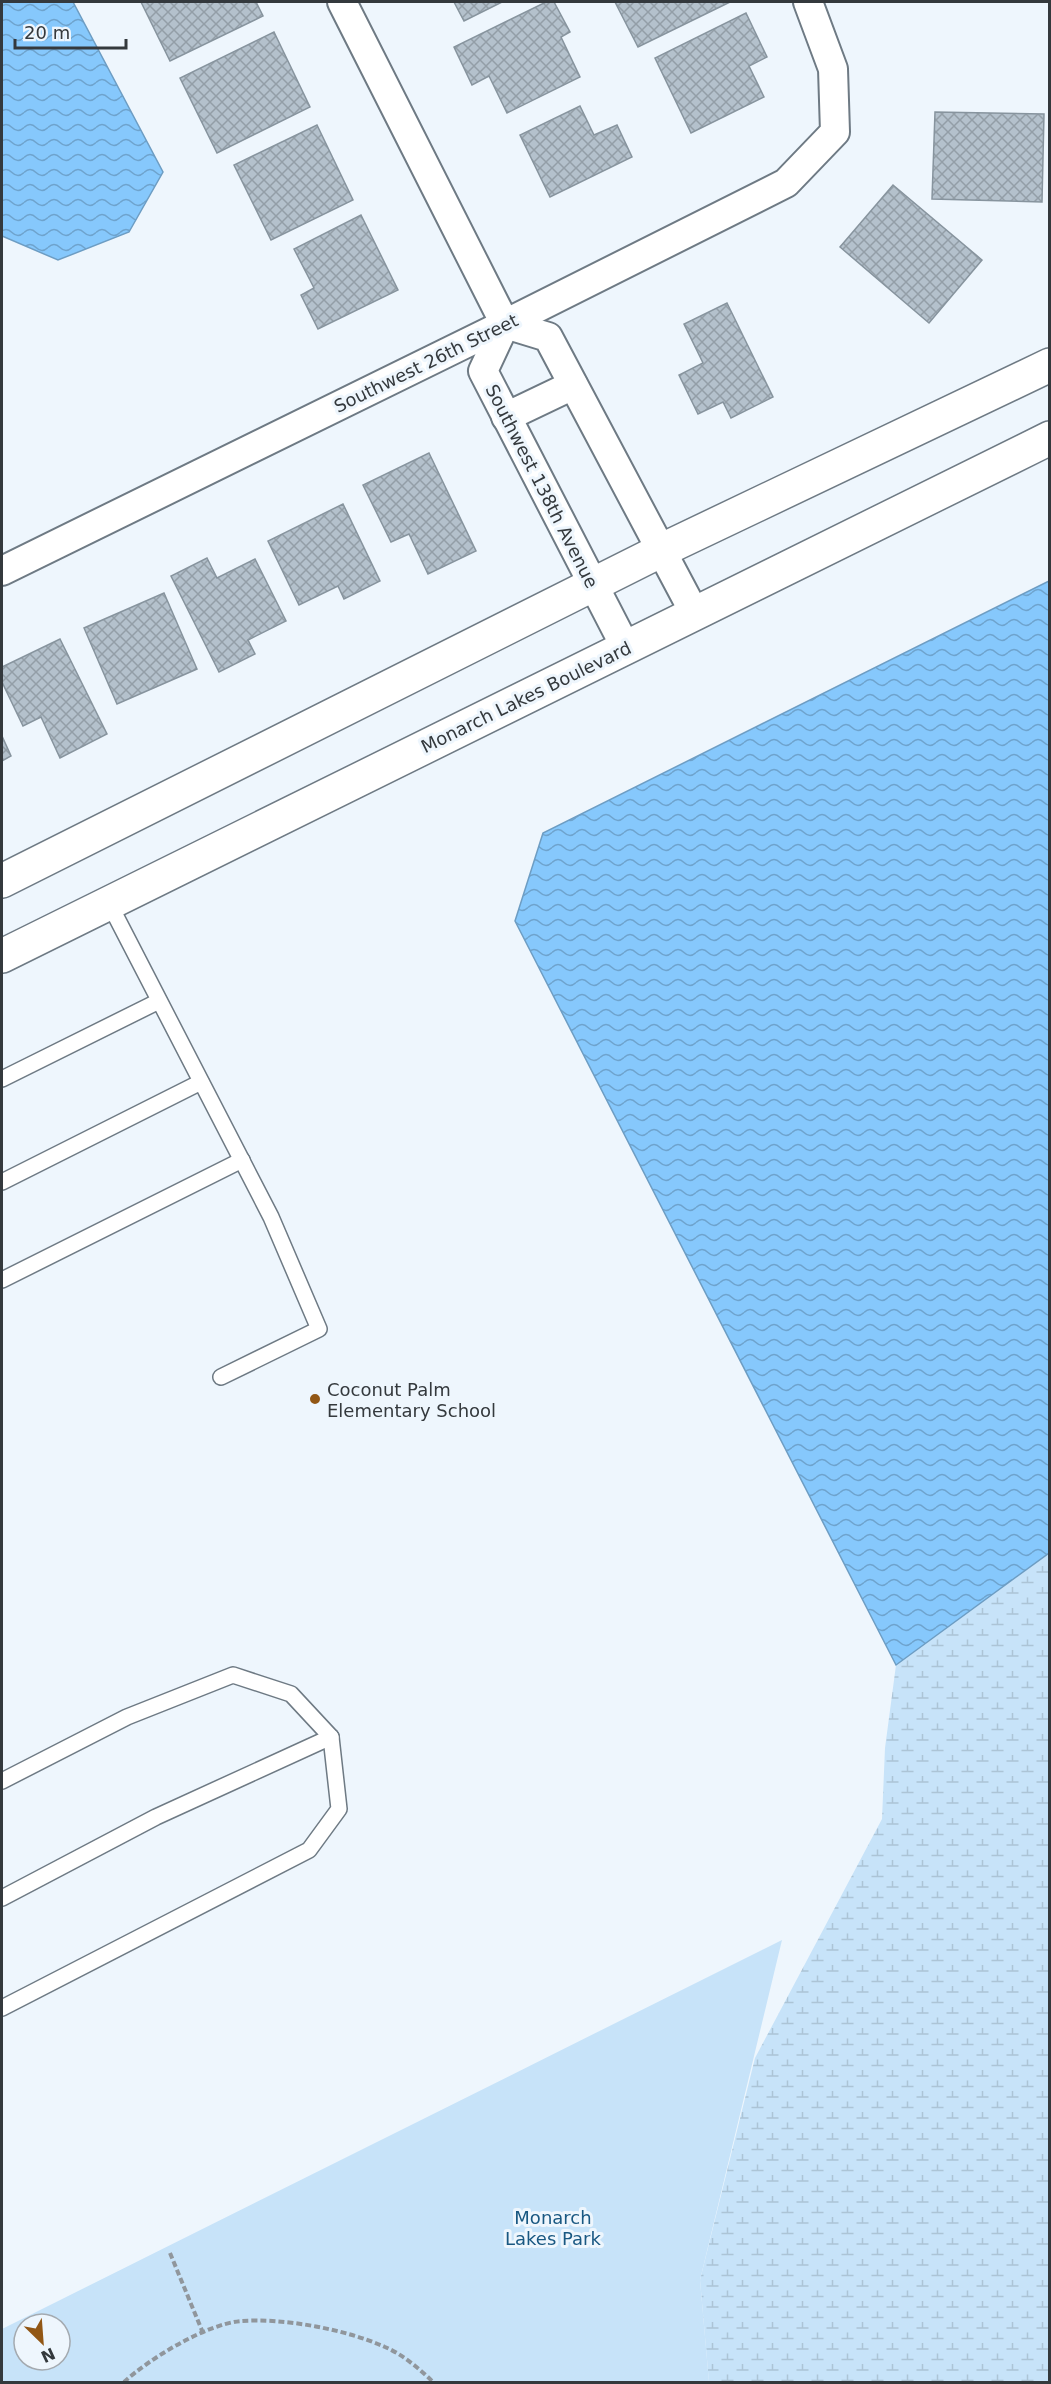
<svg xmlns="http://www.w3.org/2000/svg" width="1051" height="2384" viewBox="0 0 1051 2384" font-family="'DejaVu Sans',sans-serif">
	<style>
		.wetland { fill: url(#wetland-marsh) }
		.park { fill: #c7e3f9; fill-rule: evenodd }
		.water { fill: url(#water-waves); stroke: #6d9dc3; stroke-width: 1.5 }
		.building { fill: url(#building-cross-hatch); stroke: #87949e; stroke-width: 1.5 }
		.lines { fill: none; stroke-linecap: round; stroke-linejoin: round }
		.service-casing { stroke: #6e7a84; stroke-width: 18 }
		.minor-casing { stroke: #6e7a84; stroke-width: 32 }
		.tertiary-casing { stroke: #6e7a84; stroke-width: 36 }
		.path { stroke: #90969c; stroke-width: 4; stroke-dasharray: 6 3; stroke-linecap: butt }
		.service { stroke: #fff; stroke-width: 15 }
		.minor { stroke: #fff; stroke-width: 28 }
		.tertiary { stroke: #fff; stroke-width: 33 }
		.poi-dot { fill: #925715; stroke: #eef6fd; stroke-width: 2 }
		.labels { text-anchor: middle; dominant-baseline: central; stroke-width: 6; stroke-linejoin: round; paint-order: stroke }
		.street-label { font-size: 18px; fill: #34393d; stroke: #eef6fd }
		.poi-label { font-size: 18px; fill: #34393d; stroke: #eef6fd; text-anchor: start }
		.park-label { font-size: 18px; fill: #195882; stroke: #eef6fd }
	</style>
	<defs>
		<pattern id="wetland-marsh" width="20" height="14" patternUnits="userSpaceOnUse" patternTransform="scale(1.5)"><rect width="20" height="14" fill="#c7e3f9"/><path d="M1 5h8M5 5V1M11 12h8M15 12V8" fill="none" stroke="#acc4d6"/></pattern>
		<pattern id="water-waves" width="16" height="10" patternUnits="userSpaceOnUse" patternTransform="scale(1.5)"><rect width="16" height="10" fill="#86c8fc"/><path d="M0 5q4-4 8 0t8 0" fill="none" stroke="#6ea3cd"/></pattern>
		<pattern id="building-cross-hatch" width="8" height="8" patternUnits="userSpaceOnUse" patternTransform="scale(1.5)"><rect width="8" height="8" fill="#b4c1cc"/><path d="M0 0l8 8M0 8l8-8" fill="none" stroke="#939ea7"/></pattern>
	</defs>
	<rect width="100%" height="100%" fill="#eef6fd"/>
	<path class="wetland" d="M1049,1553V2382H709L700,2280L755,2058L882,1819L885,1748L896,1665Z"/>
	<path class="park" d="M782,1940L700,2280L709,2382H2V2329ZM24,2324H60V2360H24Z"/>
	<g class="water">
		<path d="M2,2H73L163,172L129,232L58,260L2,236Z"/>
		<path d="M1049,581V1553L896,1665L515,921L543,833Z"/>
	</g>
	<g class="building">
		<path d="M141,2H256L263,16L170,61Z"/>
		<path d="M454,2H502L464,21Z"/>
		<path d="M546,2H554L570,32L561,37L580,77L507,113L489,76L472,85L454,47Z"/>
		<path d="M615,2H730L638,47Z"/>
		<path d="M746,13L767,57L749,66L764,97L691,133L655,58Z"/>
		<path d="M274,32L310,107L217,153L180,78Z"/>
		<path d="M580,106L594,135L617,125L632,157L550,197L520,135Z"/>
		<path d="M935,112L1044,114L1042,202L932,199Z"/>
		<path d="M317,125L353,200L271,240L234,165Z"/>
		<path d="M893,185L982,260L929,323L840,247Z"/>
		<path d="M361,215L398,290L318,329L301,295L314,288L294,249Z"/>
		<path d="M727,303L773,397L731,418L723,402L698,414L679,375L703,363L684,324Z"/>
		<path d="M429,453L476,551L428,574L409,534L391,542L363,485Z"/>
		<path d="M343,504L380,581L344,599L338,586L299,605L268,541Z"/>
		<path d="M207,558L217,578L255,559L286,621L248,640L255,654L219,672L171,576Z"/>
		<path d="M164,593L197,669L117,704L84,628Z"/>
		<path d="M60,639L107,734L60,758L41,717L23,726L2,682V667Z"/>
		<path d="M2,736L11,756L2,761Z"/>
	</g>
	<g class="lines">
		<defs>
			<g id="service">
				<path d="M109,903L271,1217L319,1329L221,1377"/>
				<path d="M2,1079L159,1001"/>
				<path d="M2,1182L201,1082"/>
				<path d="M2,1280L242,1160"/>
				<path d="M2,1781L127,1717L233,1675L291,1694L331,1737L339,1809L309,1850L2,2008"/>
				<path d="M2,1898L156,1817L331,1737"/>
			</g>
			<g id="minor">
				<path d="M342,2L505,324L548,337L695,614"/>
				<path d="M505,324L483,371L626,648"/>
				<path d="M506,417L573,385"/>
				<path d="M2,571L505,324L786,183L835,132L833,69L808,2"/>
			</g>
			<g id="tertiary">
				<path d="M2,881L660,551L1050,365"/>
				<path d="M2,956L1050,438"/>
			</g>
		</defs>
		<use href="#service" class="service-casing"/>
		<use href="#minor" class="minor-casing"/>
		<use href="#tertiary" class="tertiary-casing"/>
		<g class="path">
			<path d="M170,2253L203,2333"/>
			<path d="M124,2382C149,2359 206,2324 241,2321C284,2318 345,2329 385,2347C402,2354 421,2370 433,2382"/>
		</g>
		<use href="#service" class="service"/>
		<use href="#minor" class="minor"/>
		<use href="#tertiary" class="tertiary"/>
	</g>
	<circle class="poi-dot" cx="315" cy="1399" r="6"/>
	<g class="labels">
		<g class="street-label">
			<text transform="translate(426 363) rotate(-26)">Southwest 26th Street</text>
			<text transform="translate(542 486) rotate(63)">Southwest 138th Avenue</text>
			<text transform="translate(526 697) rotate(-26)">Monarch Lakes Boulevard</text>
		</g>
		<g class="poi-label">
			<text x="327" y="1389">Coconut Palm<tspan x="327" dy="21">Elementary School</tspan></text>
		</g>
		<g class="park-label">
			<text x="553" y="2217">Monarch<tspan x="553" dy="21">Lakes Park</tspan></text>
		</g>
	</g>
	<rect width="1051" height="2384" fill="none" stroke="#34393d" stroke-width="6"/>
	<g transform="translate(42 2342) rotate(155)"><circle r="28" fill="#eef6fd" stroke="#a4aab0" stroke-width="1.5"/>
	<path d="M0-4.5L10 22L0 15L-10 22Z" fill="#925715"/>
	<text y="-9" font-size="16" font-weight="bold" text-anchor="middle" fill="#34393d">N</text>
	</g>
	<path d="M15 39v9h111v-9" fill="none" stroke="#34393d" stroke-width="3"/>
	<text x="24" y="39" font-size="18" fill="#34393d" stroke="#eef6fd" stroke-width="4.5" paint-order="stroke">20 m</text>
</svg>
